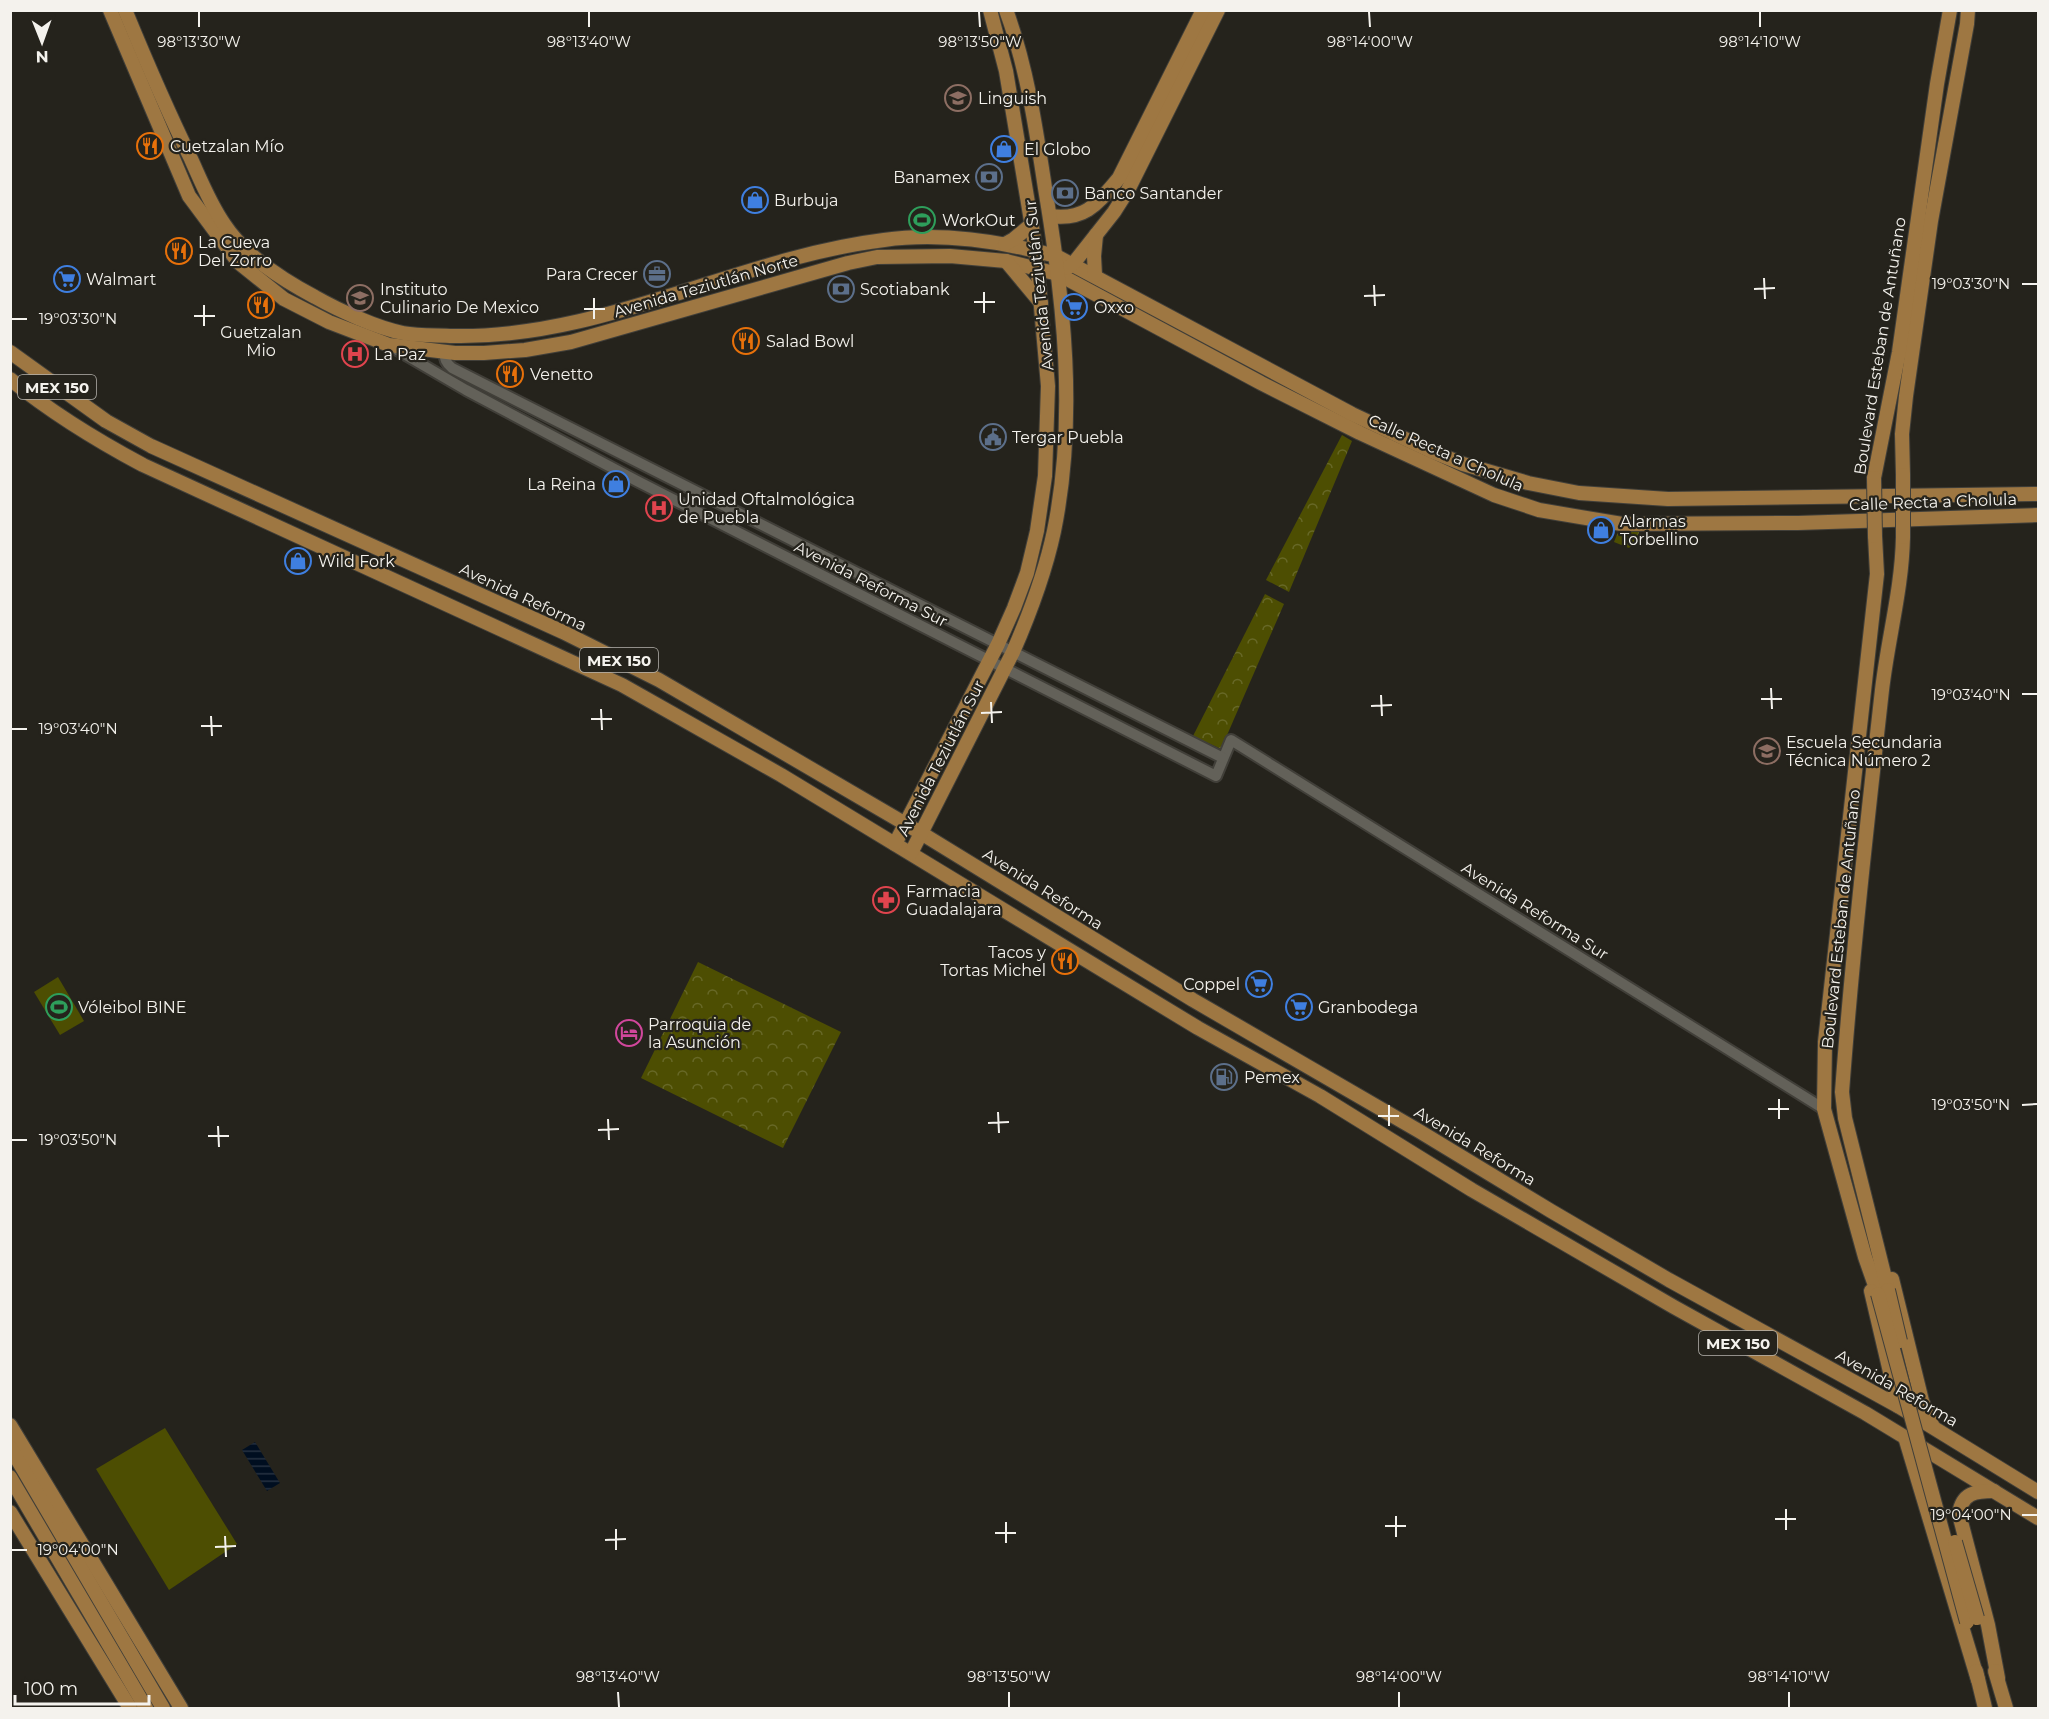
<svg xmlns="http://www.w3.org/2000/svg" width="2049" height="1719" viewBox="0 0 2049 1719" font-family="Montserrat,sans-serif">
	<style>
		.grass { fill: #4d4e02 }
		.park { fill: url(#park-crowns) }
		.water { fill: url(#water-rules) }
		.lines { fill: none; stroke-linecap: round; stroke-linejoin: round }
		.minor-casing { stroke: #413f39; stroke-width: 14 }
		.major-casing { stroke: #413f39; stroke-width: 16 }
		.minor { stroke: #636159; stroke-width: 10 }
		.major { stroke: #9e7742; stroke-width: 14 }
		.major-bridge-casing { stroke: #413f39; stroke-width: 16; stroke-linecap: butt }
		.major-bridge { stroke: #9e7742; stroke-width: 14 }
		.ticks { fill: none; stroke: #f4f2ed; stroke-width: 2 }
		.labels { text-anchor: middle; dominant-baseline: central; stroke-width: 4.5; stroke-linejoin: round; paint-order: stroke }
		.shield { fill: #25231c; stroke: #b6b4ae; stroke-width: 1.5 }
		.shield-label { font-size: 15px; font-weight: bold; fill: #f4f2ed }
		.poi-label { font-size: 16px; fill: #f4f2ed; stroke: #25231c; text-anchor: start }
		.street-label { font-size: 16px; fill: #f4f2ed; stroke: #25231c }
		.ticks-label { font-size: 15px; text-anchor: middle; fill: #f4f2ed; stroke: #25231c; stroke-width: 4.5; stroke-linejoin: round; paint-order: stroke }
	</style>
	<defs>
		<pattern id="park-crowns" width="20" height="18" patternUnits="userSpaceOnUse" patternTransform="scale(1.5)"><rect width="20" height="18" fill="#4d4e02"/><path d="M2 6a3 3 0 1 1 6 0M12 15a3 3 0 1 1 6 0" fill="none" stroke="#676827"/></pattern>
		<pattern id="water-rules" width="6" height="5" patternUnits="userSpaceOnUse" patternTransform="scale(1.5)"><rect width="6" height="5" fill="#000e20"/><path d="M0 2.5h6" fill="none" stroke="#263241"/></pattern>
	</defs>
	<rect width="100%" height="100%" fill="#25231c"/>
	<g class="grass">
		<path d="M58,977L84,1021L60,1035L34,992Z"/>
		<path d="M165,1428L237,1544L169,1590L96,1469Z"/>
	</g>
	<g class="park">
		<path d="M1342,435L1352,441L1289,592L1266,580Z"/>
		<path d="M1623,530L1639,532L1637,540L1629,548L1614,542L1618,532Z"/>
		<path d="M1265,594L1284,604L1221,749L1193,736Z"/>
		<path d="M698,962L841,1032L783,1148L641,1078Z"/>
	</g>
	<path class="water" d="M255,1442L280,1483L267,1491L242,1450Z"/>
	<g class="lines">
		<defs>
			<g id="minor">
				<path d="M392,347L466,390L637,481L1216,776L1231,740L1824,1109"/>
				<path d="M445,351C444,359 446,363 452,368L1223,758"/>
			</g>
			<g id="major">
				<path d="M110,10L189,196L238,262L284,299L329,322L389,345L455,353H484L525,350L571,342L848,263L877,257L950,256L1006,261L1058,274L1261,383L1360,433L1494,495L1539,510L1622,524L1798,523L2038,515"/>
				<path d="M125,10C146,61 167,110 191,159C201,181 210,204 224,224C245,256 281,279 315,297C338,310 377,328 403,333C419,336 437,335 453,336C603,339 738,258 884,240C941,232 1000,241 1056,256L1352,414L1431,451L1463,464L1528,483L1579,493L1668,499L2038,494"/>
				<path d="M1050,216C1086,221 1098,203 1119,178L1203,10"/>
				<path d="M1005,244L1014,239L1032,224"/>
				<path d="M1006,261L1041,303"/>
				<path d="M1067,268L1073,264L1114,212L1128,190L1218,10"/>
				<path d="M1095,275L1094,256L1096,235"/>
				<path d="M10,352L106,421L151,446L563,632L659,680L921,833L1193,1000L1419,1131L1551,1211L1669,1280L1898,1406L2038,1492"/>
				<path d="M10,379C52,413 96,440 143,465L622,685L781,775L1198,1028L1320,1096L1472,1190L1674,1307L1865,1413L2038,1518"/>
				<path d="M1903,475L1902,434L1906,396L1931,221L1967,24L1968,10"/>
				<path d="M1874,478L1899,352L1937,84L1950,10"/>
				<path d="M1875,536L1877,574L1825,1042L1824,1109L1865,1257L1878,1294"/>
				<path d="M895,844L998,644L1014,608L1027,573L1037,531L1045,476L1048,386L1036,251L1006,71L990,10"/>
				<path d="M911,853L1013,652C1030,613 1045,573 1054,531C1077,418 1064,301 1045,188C1036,129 1027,67 1006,10"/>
				<path d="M1892,1279L1922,1401L1933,1427"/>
				<path d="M1888,1290L1845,1118L1842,1092C1852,958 1867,824 1882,690C1888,638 1902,589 1903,537"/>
				<path d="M1871,1291L1898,1406"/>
				<path d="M10,1425L181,1708"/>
				<path d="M1905,1437L1978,1680"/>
				<path d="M10,1447L163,1708"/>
				<path d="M10,1477L146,1708"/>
				<path d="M1994,1491C1975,1491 1962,1493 1959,1514L1988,1625L1998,1678"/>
				<path d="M10,1512L130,1708"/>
				<path d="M1976,1671L1985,1708"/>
				<path d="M1995,1671L2006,1708"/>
			</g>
		</defs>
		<use href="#minor" class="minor-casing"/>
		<use href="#major" class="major-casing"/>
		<use href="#minor" class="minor"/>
		<use href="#major" class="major"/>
		<defs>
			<g id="major-bridge">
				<path d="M1903,475V537"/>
				<path d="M1874,478L1875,536"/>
				<path d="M1888,1290L1900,1341"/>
				<path d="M1878,1294L1967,1622"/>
				<path d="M1955,1542L1977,1618"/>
			</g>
		</defs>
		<use href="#major-bridge" class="major-bridge-casing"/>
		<use href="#major-bridge" class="major-bridge"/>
	</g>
	<path class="ticks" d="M199,12V27M589,12V27M979,12L980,27M1369,12L1370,27M1760,12V27M1764,278L1765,299M2022,284H2037M1374,285L1375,306M1754,289L1775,288M984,292V313M1364,296L1385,295M594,298V319M974,302H995M204,305V326M584,309H605M194,316H215M12,319H27M1771,688L1772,709M2022,694H2037M1381,695L1382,716M1761,699H1782M991,702L992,723M1371,706L1392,705M601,709L602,730M981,713L1002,712M211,716L212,736M591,719H612M201,726H222M12,729H27M1779,1099V1119M1389,1105V1126M2022,1105L2037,1104M1768,1109H1789M998,1112L999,1133M1378,1116H1399M608,1119L609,1140M988,1123L1009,1122M218,1126L219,1147M598,1130L619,1129M208,1136H229M12,1140H27M1786,1509V1530M2022,1515H2037M1396,1516V1537M1775,1519H1796M1006,1522V1543M1385,1526H1406M616,1529V1550M995,1533H1016M225,1536L226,1557M605,1540L626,1539M215,1547L236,1546M12,1550H27M618,1692L619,1707M1009,1692V1707M1399,1692V1707M1789,1692V1707"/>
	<defs>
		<symbol id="school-ring" viewBox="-11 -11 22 22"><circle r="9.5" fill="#25231c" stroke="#8d6e63" stroke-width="1.5"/><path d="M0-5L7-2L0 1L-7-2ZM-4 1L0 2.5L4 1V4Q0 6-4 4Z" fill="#8d6e63"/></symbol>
		<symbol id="restaurant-ring" viewBox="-11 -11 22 22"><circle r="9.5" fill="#25231c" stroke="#e8710a" stroke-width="1.5"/><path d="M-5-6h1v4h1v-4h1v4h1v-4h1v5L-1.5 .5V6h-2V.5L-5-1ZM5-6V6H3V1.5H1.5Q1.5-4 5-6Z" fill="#e8710a"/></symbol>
		<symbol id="shop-ring" viewBox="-11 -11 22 22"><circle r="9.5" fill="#25231c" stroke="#3f7fe0" stroke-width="1.5"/><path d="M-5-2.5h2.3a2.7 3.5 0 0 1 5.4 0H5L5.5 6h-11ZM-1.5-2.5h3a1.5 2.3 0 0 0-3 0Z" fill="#3f7fe0"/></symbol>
		<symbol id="bank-ring" viewBox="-11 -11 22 22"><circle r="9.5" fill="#25231c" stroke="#5c6f8a" stroke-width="1.5"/><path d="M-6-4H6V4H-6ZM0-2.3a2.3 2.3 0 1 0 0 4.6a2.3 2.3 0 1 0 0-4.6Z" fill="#5c6f8a"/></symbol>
		<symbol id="stadium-ring" viewBox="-11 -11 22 22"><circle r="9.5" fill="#25231c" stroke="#2e9e5b" stroke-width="1.5"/><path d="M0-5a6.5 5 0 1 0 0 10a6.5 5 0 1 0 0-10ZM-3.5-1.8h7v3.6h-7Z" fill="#2e9e5b"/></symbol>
		<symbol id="office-ring" viewBox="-11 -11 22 22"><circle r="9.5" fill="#25231c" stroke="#5c6f8a" stroke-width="1.5"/><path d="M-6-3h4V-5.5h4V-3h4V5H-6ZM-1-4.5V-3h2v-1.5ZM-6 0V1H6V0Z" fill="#5c6f8a"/></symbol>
		<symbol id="supermarket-ring" viewBox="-11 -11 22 22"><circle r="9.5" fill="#25231c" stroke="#3f7fe0" stroke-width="1.5"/><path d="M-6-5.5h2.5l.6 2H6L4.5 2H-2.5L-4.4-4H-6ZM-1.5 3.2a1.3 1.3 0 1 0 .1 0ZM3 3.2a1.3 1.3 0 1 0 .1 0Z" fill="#3f7fe0"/></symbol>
		<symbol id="hospital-ring" viewBox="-11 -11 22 22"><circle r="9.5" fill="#25231c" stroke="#e0444e" stroke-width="1.5"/><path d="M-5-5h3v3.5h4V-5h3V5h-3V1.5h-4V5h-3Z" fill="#e0444e"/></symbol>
		<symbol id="civic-ring" viewBox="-11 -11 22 22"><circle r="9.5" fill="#25231c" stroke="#5c6f8a" stroke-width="1.5"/><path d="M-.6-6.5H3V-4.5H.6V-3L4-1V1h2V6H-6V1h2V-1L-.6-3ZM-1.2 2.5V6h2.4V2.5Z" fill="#5c6f8a"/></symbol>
		<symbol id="pharmacy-ring" viewBox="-11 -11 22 22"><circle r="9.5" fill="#25231c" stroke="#e0444e" stroke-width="1.5"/><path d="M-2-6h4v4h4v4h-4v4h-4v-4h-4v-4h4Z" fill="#e0444e"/></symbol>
		<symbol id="hotel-ring" viewBox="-11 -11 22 22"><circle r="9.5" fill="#25231c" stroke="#d1479c" stroke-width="1.5"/><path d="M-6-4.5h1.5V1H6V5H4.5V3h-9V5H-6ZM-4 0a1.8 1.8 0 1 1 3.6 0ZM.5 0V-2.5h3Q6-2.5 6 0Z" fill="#d1479c"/></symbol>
		<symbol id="fuel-ring" viewBox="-11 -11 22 22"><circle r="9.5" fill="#25231c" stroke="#5c6f8a" stroke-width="1.5"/><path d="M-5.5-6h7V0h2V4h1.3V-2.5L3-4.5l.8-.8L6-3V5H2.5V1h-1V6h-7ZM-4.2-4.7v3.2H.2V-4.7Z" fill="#5c6f8a"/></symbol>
	</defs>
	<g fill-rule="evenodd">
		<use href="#school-ring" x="943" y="83" width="30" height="30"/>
		<use href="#restaurant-ring" x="135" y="131" width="30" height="30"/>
		<use href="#shop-ring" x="989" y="134" width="30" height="30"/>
		<use href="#bank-ring" x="974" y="162" width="30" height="30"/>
		<use href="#bank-ring" x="1050" y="178" width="30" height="30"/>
		<use href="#shop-ring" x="740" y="185" width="30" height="30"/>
		<use href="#stadium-ring" x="907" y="205" width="30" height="30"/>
		<use href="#restaurant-ring" x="164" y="236" width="30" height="30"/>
		<use href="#office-ring" x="642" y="259" width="30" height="30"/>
		<use href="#supermarket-ring" x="52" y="264" width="30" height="30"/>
		<use href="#bank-ring" x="826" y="274" width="30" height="30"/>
		<use href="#school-ring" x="345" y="283" width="30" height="30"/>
		<use href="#restaurant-ring" x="246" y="290" width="30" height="30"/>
		<use href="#supermarket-ring" x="1059" y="292" width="30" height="30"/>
		<use href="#restaurant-ring" x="731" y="326" width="30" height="30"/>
		<use href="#hospital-ring" x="340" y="339" width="30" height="30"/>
		<use href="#restaurant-ring" x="495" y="359" width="30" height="30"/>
		<use href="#civic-ring" x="978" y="422" width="30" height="30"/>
		<use href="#shop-ring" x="601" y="469" width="30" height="30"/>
		<use href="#hospital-ring" x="644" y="493" width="30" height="30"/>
		<use href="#shop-ring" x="1586" y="515" width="30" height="30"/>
		<use href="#shop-ring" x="283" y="546" width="30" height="30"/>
		<use href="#school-ring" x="1752" y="736" width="30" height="30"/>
		<use href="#pharmacy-ring" x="871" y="885" width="30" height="30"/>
		<use href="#restaurant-ring" x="1050" y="946" width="30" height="30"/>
		<use href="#supermarket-ring" x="1244" y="969" width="30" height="30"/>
		<use href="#stadium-ring" x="44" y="992" width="30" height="30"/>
		<use href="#supermarket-ring" x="1284" y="992" width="30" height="30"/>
		<use href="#hotel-ring" x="614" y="1018" width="30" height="30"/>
		<use href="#fuel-ring" x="1209" y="1062" width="30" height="30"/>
	</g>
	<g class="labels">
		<g class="shield">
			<rect x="18" y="375" width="78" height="24" rx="4.5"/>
			<rect x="580" y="648" width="78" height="24" rx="4.5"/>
			<rect x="1699" y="1331" width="78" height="24" rx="4.5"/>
		</g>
		<g class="shield-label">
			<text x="57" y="387">MEX 150</text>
			<text x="619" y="660">MEX 150</text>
			<text x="1738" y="1343">MEX 150</text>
		</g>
		<g class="poi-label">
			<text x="978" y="98">Linguish</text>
			<text x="170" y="146">Cuetzalan Mío</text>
			<text x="1024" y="149">El Globo</text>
			<text x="970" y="177" text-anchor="end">Banamex</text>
			<text x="1084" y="193">Banco Santander</text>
			<text x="774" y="200">Burbuja</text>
			<text x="942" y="220">WorkOut</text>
			<text x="198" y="242">La Cueva<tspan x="198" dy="18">Del Zorro</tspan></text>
			<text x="638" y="274" text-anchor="end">Para Crecer</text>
			<text x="86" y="279">Walmart</text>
			<text x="380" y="289">Instituto<tspan x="380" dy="18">Culinario De Mexico</tspan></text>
			<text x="860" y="289">Scotiabank</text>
			<text x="1094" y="307">Oxxo</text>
			<text x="261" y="332" text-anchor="middle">Guetzalan<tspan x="261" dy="18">Mio</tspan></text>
			<text x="766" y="341">Salad Bowl</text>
			<text x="374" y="354">La Paz</text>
			<text x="530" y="374">Venetto</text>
			<text x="1012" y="437">Tergar Puebla</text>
			<text x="596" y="484" text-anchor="end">La Reina</text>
			<text x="678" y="499">Unidad Oftalmológica<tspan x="678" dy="18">de Puebla</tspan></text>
			<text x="1620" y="521">Alarmas<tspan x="1620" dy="18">Torbellino</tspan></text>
			<text x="318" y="561">Wild Fork</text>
			<text x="1786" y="742">Escuela Secundaria<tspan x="1786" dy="18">Técnica Número 2</tspan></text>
			<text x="906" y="891">Farmacia<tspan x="906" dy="18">Guadalajara</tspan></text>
			<text x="1046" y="952" text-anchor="end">Tacos y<tspan x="1046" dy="18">Tortas Michel</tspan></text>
			<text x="1240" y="984" text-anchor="end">Coppel</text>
			<text x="78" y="1007">Vóleibol BINE</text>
			<text x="1318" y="1007">Granbodega</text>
			<text x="648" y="1024">Parroquia de<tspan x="648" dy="18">la Asunción</tspan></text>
			<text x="1244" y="1077">Pemex</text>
		</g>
		<g class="street-label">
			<text transform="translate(1039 285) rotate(-96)">Avenida Teziutlán Sur</text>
			<text transform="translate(706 286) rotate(-16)">Avenida Teziutlán Norte</text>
			<text transform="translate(1880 346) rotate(-81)">Boulevard Esteban de Antuñano</text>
			<text transform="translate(1446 453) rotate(24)">Calle Recta a Cholula</text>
			<text transform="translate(1933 502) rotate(-2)">Calle Recta a Cholula</text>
			<text transform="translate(871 584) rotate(27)">Avenida Reforma Sur</text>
			<text transform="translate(523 597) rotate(25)">Avenida Reforma</text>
			<text transform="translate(941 758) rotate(-63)">Avenida Teziutlán Sur</text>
			<text transform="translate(1043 889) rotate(32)">Avenida Reforma</text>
			<text transform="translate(1535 911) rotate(32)">Avenida Reforma Sur</text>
			<text transform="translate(1841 919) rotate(-84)">Boulevard Esteban de Antuñano</text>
			<text transform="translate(1475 1146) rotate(31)">Avenida Reforma</text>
			<text transform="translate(1897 1388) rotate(30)">Avenida Reforma</text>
		</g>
	</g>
	<g class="ticks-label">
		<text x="199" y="47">98°13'30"W</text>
		<text x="589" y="47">98°13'40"W</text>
		<text x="980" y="47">98°13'50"W</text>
		<text x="1370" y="47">98°14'00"W</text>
		<text x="1760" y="47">98°14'10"W</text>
		<text x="1971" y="289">19°03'30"N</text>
		<text x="78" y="324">19°03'30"N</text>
		<text x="1971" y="700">19°03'40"N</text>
		<text x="78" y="734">19°03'40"N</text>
		<text x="1971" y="1110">19°03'50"N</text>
		<text x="78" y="1145">19°03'50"N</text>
		<text x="1971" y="1520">19°04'00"N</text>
		<text x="78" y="1555">19°04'00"N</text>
		<text x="618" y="1682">98°13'40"W</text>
		<text x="1009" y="1682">98°13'50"W</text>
		<text x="1399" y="1682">98°14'00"W</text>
		<text x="1789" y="1682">98°14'10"W</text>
	</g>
	<rect width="2049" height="1719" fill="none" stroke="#f4f2ed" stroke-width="24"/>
	<g transform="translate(42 42) rotate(179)" stroke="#25231c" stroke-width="4.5" paint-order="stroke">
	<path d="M0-4.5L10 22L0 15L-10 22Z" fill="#f4f2ed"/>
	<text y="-9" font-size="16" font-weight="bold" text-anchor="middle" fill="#f4f2ed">N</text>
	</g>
	<path d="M15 1695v9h134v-9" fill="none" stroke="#f4f2ed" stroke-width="3"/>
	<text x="24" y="1695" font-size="18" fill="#f4f2ed" stroke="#25231c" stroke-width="4.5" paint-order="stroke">100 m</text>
</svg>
